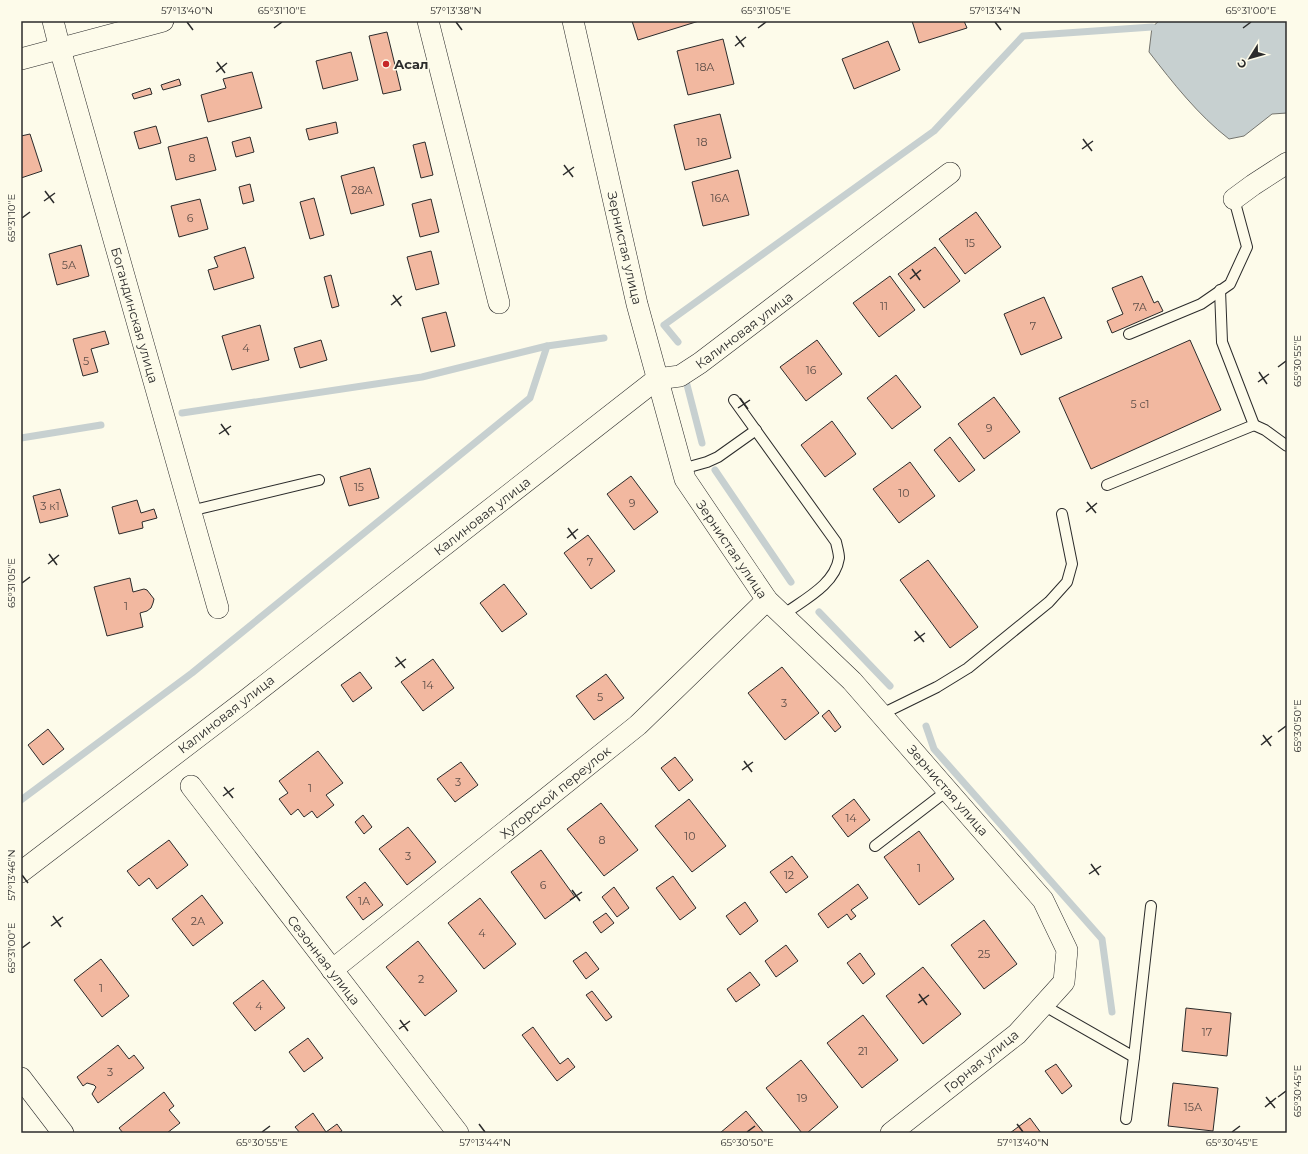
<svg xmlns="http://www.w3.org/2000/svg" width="1308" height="1154" viewBox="0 0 1308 1154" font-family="Montserrat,sans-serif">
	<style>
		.water { fill: #c7d0d0; stroke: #74746e }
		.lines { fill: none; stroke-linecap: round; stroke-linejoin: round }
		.stream { stroke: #c7d0d0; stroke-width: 7 }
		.building { fill: #f2b8a0; stroke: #2b2b2b }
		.service-casing { stroke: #2b2b2b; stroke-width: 12 }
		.minor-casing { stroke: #2b2b2b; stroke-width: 22 }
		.service { stroke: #fdfbea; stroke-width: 10 }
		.minor { stroke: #fdfbea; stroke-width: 21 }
		.ticks { fill: none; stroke: #2b2b2b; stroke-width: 1.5 }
		.poi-dot { fill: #c62828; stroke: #fdfbea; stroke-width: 1.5 }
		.labels { text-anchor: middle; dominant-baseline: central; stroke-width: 3; stroke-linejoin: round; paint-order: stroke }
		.number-label { font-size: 11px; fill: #5d4e48 }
		.poi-label { font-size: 13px; font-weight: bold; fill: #2b2b2b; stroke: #fdfbea; text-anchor: start }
		.street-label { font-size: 13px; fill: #2b2b2b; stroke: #fdfbea }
		.neatline { fill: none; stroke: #2b2b2b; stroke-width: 1.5 }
		.ticks-label { font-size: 10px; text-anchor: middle; fill: #2b2b2b }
	</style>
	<rect width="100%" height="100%" fill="#fdfbea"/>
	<path class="water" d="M1159,21H1287V113L1272,114L1244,136L1229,139C1198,115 1173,83 1149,52L1152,27Z"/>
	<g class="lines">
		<g class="stream">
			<path d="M678,342L664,325L934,131L1023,36L1152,27"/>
			<path d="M686,381L702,443"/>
			<path d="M182,413L422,377L547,346"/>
			<path d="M21,438L101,425"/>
			<path d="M715,470L791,582"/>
			<path d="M819,612L890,686"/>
			<path d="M926,726L934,749L1102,939L1112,1012"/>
			<path d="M21,800L192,673L530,398L547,346L604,338"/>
		</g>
	</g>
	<g class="building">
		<path d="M632,21H699L638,40Z"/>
		<path d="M912,21H964L967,28L919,43Z"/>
		<path d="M387,32L401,90L383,94L369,36Z"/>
		<path d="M723,39L734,84L688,95L677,51Z"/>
		<path d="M888,41L900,70L854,89L842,59Z"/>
		<path d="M351,52L358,80L323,89L316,61Z"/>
		<path d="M252,72L262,108L208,122L201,95L226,88L223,79Z"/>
		<path d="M179,79L181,85L163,90L161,85Z"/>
		<path d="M150,88L152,94L134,99L132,94Z"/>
		<path d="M720,114L731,158L685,170L674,125Z"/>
		<path d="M336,122L338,133L309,140L306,129Z"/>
		<path d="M156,126L161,143L139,149L134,132Z"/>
		<path d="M30,134L42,171L21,178V136Z"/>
		<path d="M207,137L216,170L176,180L168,147Z"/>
		<path d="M250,137L254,152L236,157L232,142Z"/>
		<path d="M425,142L433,175L421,178L413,145Z"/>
		<path d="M374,167L384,205L351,214L341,176Z"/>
		<path d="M738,170L749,215L703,226L692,182Z"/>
		<path d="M250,184L254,201L243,204L239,187Z"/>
		<path d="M314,198L324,235L310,239L300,202Z"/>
		<path d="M200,199L208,229L179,237L171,206Z"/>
		<path d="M431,199L439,232L420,237L412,204Z"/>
		<path d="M976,212L1001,247L965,274L939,239Z"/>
		<path d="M81,245L89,276L57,285L49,254Z"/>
		<path d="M245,247L254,278L214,290L208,270L218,267L214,257Z"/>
		<path d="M935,247L960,281L924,308L898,274Z"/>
		<path d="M431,251L439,284L416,290L407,257Z"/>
		<path d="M331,275L339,306L332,308L324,277Z"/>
		<path d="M890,276L915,310L879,337L853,303Z"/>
		<path d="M1142,276L1154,303L1158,301L1163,311L1112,333L1107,321L1123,314L1112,288Z"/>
		<path d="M1044,297L1062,338L1021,355L1004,314Z"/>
		<path d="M446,312L455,346L431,352L422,318Z"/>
		<path d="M260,325L269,360L232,370L222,336Z"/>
		<path d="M105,331L109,344L91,349L98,372L83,376L73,339Z"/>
		<path d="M321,340L327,360L300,368L294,348Z"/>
		<path d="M817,340L842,374L806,401L780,367Z"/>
		<path d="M1190,340L1221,410L1091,469L1059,398Z"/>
		<path d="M896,375L921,407L892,429L867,398Z"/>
		<path d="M994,397L1020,432L984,459L958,424Z"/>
		<path d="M832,421L856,454L825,477L801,445Z"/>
		<path d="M950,437L975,470L959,482L934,450Z"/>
		<path d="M910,462L935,496L899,523L873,489Z"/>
		<path d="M370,468L379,498L349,506L340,477Z"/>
		<path d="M631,476L658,512L634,530L607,494Z"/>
		<path d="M60,489L68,516L40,523L33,496Z"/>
		<path d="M137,500L141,513L154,509L157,518L142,522L143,528L119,534L112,507Z"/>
		<path d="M588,535L615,571L591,589L564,553Z"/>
		<path d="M928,560L978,627L950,648L900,580Z"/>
		<path d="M130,578L133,592L144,589L147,590L154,599L153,603L151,608L147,611L140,613L143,627L107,636L94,587Z"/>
		<path d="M504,584L527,614L502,632L480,603Z"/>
		<path d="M433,659L454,688L423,711L401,682Z"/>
		<path d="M782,667L819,713L785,740L748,693Z"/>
		<path d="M360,672L372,688L353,702L341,685Z"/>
		<path d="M606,674L624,698L594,720L576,696Z"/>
		<path d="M829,710L841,727L835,732L822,716Z"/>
		<path d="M48,729L64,749L43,765L28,745Z"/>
		<path d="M318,751L343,783L326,795L334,805L317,818L312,811L304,817L298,809L291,815L279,799L288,793L279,781Z"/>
		<path d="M675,757L693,780L679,791L661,768Z"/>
		<path d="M461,762L478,785L455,802L437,779Z"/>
		<path d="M689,799L726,846L692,872L655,826Z"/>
		<path d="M854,799L870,820L848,837L832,816Z"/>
		<path d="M601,803L638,850L604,876L567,829Z"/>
		<path d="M363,815L372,827L364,834L355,822Z"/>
		<path d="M408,827L436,862L407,885L379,849Z"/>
		<path d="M919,831L954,879L919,905L884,857Z"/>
		<path d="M169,840L188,865L157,889L149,878L139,886L127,871Z"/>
		<path d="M541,850L575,897L545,919L511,872Z"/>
		<path d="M792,856L808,877L786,893L770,872Z"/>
		<path d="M673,876L696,908L680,920L656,888Z"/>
		<path d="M365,882L383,905L363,920L346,897Z"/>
		<path d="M858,884L868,898L851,910L856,916L851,920L847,914L828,928L818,914Z"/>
		<path d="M614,887L629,908L617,917L602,897Z"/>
		<path d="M202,895L223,923L193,946L172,919Z"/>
		<path d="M480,898L516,944L484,969L448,923Z"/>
		<path d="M745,902L758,921L740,935L726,916Z"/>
		<path d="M606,913L614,923L601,933L593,922Z"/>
		<path d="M984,920L1017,964L984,989L951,945Z"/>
		<path d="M418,941L457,991L425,1016L386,967Z"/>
		<path d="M786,945L798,961L776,977L765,961Z"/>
		<path d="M586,952L599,969L586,979L573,961Z"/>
		<path d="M860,953L875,974L863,984L847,963Z"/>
		<path d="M101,959L129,996L102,1017L74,980Z"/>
		<path d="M923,967L961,1014L923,1044L886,996Z"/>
		<path d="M750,972L760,985L736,1002L727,989Z"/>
		<path d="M263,980L285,1008L255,1031L233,1003Z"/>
		<path d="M592,991L612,1017L606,1021L586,995Z"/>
		<path d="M1186,1008L1231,1013L1227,1056L1182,1051Z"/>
		<path d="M863,1015L898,1060L862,1088L827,1043Z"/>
		<path d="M533,1027L560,1064L568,1058L575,1067L557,1081L522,1035Z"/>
		<path d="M308,1038L323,1058L304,1072L289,1052Z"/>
		<path d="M118,1045L129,1059L134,1055L144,1068L98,1103L92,1094L96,1087L94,1085L87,1083L83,1086L77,1077Z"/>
		<path d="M801,1060L838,1107L807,1133H802L766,1088Z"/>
		<path d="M1056,1064L1072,1086L1062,1094L1045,1071Z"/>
		<path d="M1173,1083L1218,1088L1213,1131L1168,1126Z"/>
		<path d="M164,1092L174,1106L169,1110L180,1123L167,1133H123L119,1128Z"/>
		<path d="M746,1111L764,1133H720Z"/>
		<path d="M313,1113L326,1132L337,1124L342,1131L338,1133H300L295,1127Z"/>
		<path d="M1030,1118L1041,1133H1010Z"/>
	</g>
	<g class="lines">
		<defs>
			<g id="service">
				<path d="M1129,334L1201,304L1230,284L1247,247L1234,199"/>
				<path d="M734,400L836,542C837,547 839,553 839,558C835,585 803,600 783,615"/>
				<path d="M1254,425L1265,430L1287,446"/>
				<path d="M682,469L707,462L718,457L756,430"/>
				<path d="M1107,485L1254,425L1222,342L1220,290"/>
				<path d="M190,511L319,480"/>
				<path d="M882,714L937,687L968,668L1049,602L1067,582L1072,564L1062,514"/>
				<path d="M875,846L948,790"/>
				<path d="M1043,1005L1134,1057L1151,906"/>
				<path d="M1126,1119L1134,1057"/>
			</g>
			<g id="minor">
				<path d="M53,21L60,49L218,608"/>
				<path d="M428,21L499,303"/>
				<path d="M573,21L637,304L685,479L767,600L852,681L1043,900L1067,950L1064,982L1017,1034L891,1133"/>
				<path d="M21,59L163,21"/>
				<path d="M1234,199L1253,185L1287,163"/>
				<path d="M191,786L458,1133"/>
				<path d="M21,872L250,697L657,379L680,376L700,363L950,173"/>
				<path d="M332,970L638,725L767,600"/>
				<path d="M21,1078L63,1133"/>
			</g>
		</defs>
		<use href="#service" class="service-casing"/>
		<use href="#minor" class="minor-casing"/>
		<use href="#service" class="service"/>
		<use href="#minor" class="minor"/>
	</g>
	<path class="ticks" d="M187,22L193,30M456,22L462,30M995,22L1001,30M274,28L282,22M758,28L766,22M1243,28L1251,22M736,36L744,47M735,46L746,37M217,62L225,73M216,72L227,63M1083,139L1092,151M1082,149L1093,141M564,165L573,177M563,175L574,167M45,191L54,203M44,201L55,193M22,218L30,212M912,269L920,280M910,279L921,270M393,295L401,306M391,305L402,296M1278,367L1286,361M1259,372L1267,384M1258,382L1269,374M740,398L748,409M738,408L750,400M221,424L229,435M219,434L231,426M1087,502L1096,513M1086,512L1097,503M568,528L576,539M567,538L578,529M49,554L57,565M48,564L59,555M22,583L30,577M915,631L924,642M914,641L925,633M396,657L405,668M395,667L406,659M1278,732L1286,726M1263,735L1271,746M1261,745L1272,736M744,761L752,772M742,770L753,762M224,787L233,798M223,796L234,788M1091,864L1099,875M1089,874L1101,866M22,875L28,883M572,890L580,901M570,900L582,892M53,916L61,927M51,926L63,917M22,948L30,942M919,994L927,1005M918,1003L929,995M400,1020L408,1031M399,1029L410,1021M1266,1097L1275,1108M1278,1097L1286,1091M1265,1107L1276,1098M479,1124L485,1132M1017,1124L1023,1132M262,1132L270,1126M747,1132L755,1126M1232,1132L1240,1126"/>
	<circle class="poi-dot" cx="386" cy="64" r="4"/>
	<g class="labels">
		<g class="number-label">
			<text x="705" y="67">18А</text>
			<text x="702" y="142">18</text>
			<text x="192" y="158">8</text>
			<text x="362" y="190">28А</text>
			<text x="720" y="198">16А</text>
			<text x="190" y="218">6</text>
			<text x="970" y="243">15</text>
			<text x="69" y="265">5А</text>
			<text x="884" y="306">11</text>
			<text x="1140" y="307">7А</text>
			<text x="1033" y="326">7</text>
			<text x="246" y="348">4</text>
			<text x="86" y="361">5</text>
			<text x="811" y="370">16</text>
			<text x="1140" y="404">5 с1</text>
			<text x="989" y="428">9</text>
			<text x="359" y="487">15</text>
			<text x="904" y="493">10</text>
			<text x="632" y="503">9</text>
			<text x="50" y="506">3 к1</text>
			<text x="590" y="562">7</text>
			<text x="126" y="606">1</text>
			<text x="428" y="685">14</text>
			<text x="600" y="697">5</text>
			<text x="784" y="703">3</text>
			<text x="458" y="782">3</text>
			<text x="310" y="788">1</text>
			<text x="851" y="818">14</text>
			<text x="690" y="836">10</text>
			<text x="602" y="840">8</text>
			<text x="408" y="856">3</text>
			<text x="919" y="868">1</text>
			<text x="789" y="875">12</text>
			<text x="543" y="885">6</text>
			<text x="364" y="901">1А</text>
			<text x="198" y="921">2А</text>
			<text x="482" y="933">4</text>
			<text x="984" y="954">25</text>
			<text x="421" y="979">2</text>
			<text x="101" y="988">1</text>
			<text x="259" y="1006">4</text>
			<text x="1207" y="1032">17</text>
			<text x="863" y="1051">21</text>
			<text x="110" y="1072">3</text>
			<text x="802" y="1098">19</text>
			<text x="1193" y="1107">15А</text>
		</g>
		<g class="poi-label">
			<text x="394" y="64">Асал</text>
		</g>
		<g class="street-label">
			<text transform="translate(625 248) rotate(77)">Зернистая улица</text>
			<text transform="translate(135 315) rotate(74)">Богандинская улица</text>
			<text transform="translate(744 330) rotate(-37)">Калиновая улица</text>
			<text transform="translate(482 516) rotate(-38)">Калиновая улица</text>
			<text transform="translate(732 549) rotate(56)">Зернистая улица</text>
			<text transform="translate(226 714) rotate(-38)">Калиновая улица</text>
			<text transform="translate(948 790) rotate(49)">Зернистая улица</text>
			<text transform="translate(555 792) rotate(-39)">Хуторской переулок</text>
			<text transform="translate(324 960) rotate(52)">Сезонная улица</text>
			<text transform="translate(981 1061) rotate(-39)">Горная улица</text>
		</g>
	</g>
	<rect width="1308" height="1154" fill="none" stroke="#fdfbea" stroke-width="44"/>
	<g transform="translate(1250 58) rotate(233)" stroke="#fdfbea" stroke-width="3" paint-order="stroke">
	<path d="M0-3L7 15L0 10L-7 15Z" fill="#2b2b2b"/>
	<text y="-6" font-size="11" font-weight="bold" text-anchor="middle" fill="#2b2b2b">С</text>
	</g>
	<rect x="22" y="22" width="1264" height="1110" class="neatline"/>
	<g class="ticks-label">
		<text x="187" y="14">57°13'40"N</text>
		<text x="282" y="14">65°31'10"E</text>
		<text x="456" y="14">57°13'38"N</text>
		<text x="766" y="14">65°31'05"E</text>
		<text x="995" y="14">57°13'34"N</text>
		<text x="1251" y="14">65°31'00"E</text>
		<text transform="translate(11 218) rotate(-90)" y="4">65°31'10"E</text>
		<text transform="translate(1297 361) rotate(-90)" y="4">65°30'55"E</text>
		<text transform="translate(11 583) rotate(-90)" y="4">65°31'05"E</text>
		<text transform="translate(1297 726) rotate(-90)" y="4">65°30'50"E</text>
		<text transform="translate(11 875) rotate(-90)" y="4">57°13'46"N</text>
		<text transform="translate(11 948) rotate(-90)" y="4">65°31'00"E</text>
		<text transform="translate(1297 1091) rotate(-90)" y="4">65°30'45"E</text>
		<text x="262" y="1146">65°30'55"E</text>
		<text x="485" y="1146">57°13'44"N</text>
		<text x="747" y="1146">65°30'50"E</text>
		<text x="1023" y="1146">57°13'40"N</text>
		<text x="1232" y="1146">65°30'45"E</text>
	</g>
</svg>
